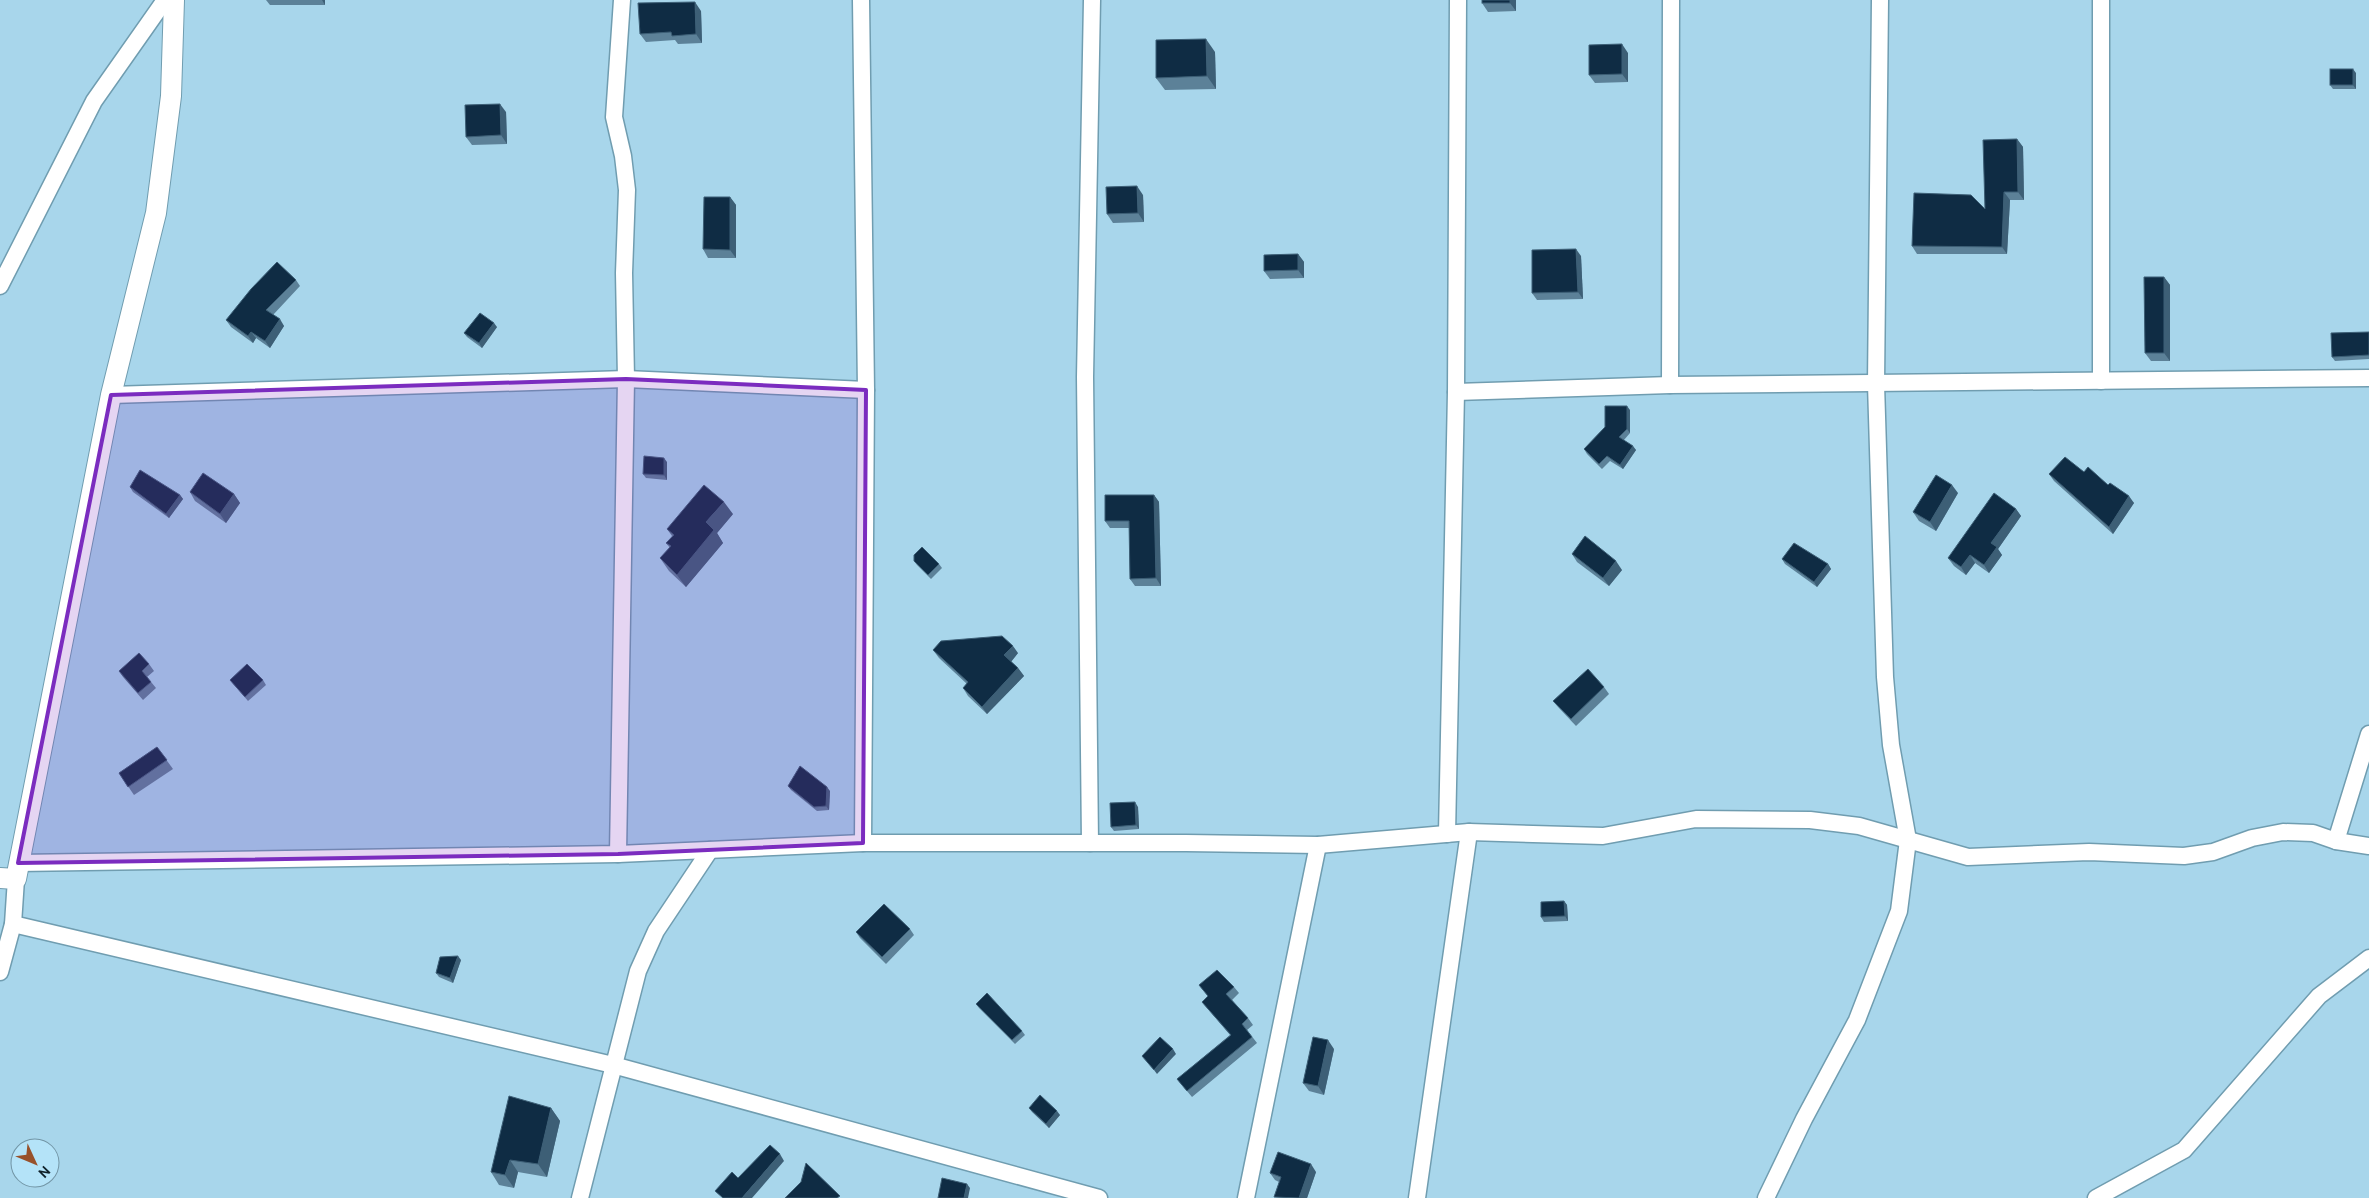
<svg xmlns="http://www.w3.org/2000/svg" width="2369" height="1198" viewBox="0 0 2369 1198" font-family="Cabin,sans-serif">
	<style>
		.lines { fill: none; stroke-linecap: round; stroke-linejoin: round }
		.minor-casing { stroke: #709db0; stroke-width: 19 }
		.tertiary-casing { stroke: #709db0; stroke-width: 22 }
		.minor { stroke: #fff; stroke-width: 16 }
		.tertiary { stroke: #fff; stroke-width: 20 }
		.wall { fill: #5c8198 }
		.shaded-wall { fill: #3d5f76 }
		.building { fill: #0f2c44; stroke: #3d5f76 }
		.marked { fill: #7b2cbf; fill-opacity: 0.2; stroke: #7b2cbf; stroke-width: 4; stroke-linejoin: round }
	</style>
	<rect width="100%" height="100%" fill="#a8d6eb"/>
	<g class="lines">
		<defs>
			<g id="minor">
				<path d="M861,0L866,390L863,843"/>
				<path d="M0,286L94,101L165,0"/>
				<path d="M2101,381V0"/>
				<path d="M1670,385L1671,0"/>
				<path d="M1456,392L1670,385L2369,378"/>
				<path d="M111,395L626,379L866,390"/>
				<path d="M1447,834L1456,392L1458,0"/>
				<path d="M2336,841L2369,734"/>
				<path d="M1090,843L1085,377L1092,0"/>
				<path d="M618,854L626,379L624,273L627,190L623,156L614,117L622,0"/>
				<path d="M18,863L618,854L863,843H1186L1318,845L1469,832L1603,836L1696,819L1810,820L1859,826L1968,857L2089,852L2184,856L2213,852L2252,838L2283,832L2313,833L2336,841L2369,846"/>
				<path d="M13,924L613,1065L1099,1198"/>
				<path d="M0,972L13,924L16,879"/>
				<path d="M580,1198L638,971L656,931L710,850"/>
				<path d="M1246,1198L1318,845"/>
				<path d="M1417,1198L1469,832"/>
				<path d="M1766,1198L1804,1119L1857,1020L1899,911L1908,840L1891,745L1885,677L1876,384L1880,0"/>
				<path d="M2096,1198L2184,1150L2319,996L2369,958"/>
			</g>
			<path id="tertiary" d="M0,878L16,879L111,395L156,213L171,96L174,0"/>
		</defs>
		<use href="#minor" class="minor-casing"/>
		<use href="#tertiary" class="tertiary-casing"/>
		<use href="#minor" class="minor"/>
		<use href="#tertiary" class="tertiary"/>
	</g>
	<g class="wall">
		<path d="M266,0H325V5H270Z"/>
		<path d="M1482,0H1516V11L1488,12L1482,3Z"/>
		<path d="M701,11L702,43L678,44L675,40L646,42L640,34Z"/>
		<path d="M1215,52L1216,89L1165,90L1156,78Z"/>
		<path d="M1628,53V82L1595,83L1589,75Z"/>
		<path d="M2356,73V89H2333L2330,85Z"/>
		<path d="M506,112L507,144L472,145L466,137Z"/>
		<path d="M2017,139L2023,147L2024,200H2010L2007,254H1917L1912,246L1985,209Z"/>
		<path d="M1143,195L1144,222L1113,223L1107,214Z"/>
		<path d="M730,197L736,205V258H708L703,249Z"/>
		<path d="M1298,254L1304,262V278L1270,279L1264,271Z"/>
		<path d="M1581,256L1583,299L1537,300L1532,293Z"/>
		<path d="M2164,277L2170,285V361H2151L2145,353Z"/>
		<path d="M296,280L300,286L273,315L284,326L270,348L256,338L253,343L231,327L226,320Z"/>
		<path d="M497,327L482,348L467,337L464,333Z"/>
		<path d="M2369,332V359L2335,361L2332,357Z"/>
		<path d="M1630,410V433L1624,440L1636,450L1623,469L1610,461L1602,469L1587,454L1584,449Z"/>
		<path d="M667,462V480L646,478L643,474Z"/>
		<path d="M2084,472L2108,485L2134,503L2113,534L2054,481L2049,474Z"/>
		<path d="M130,487L180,495L183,499L169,518L133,492Z"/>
		<path d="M190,492L234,494L240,503L226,523L195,501Z"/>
		<path d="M1958,493L1936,531L1919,521L1913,512Z"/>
		<path d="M1154,495L1159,502L1161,586H1135L1130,579L1129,528H1110L1105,521Z"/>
		<path d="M2016,509L2021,516L1998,549L2002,555L1989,573L1975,563L1966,575L1954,566L1948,558Z"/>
		<path d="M733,514L717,533L723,543L686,587L669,571L660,558L670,548L666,543L672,536L667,529Z"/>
		<path d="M1572,554L1622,570L1609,586L1577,562Z"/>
		<path d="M1782,559L1828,564L1831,569L1817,587L1785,564Z"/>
		<path d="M914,561L939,564L942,568L931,579L917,565Z"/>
		<path d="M933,650L1018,653L1011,662L1018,668L1024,676L987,714L968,696L963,688L967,684L939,658Z"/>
		<path d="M149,664L154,671L147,677L156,688L143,700L123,677L119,671Z"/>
		<path d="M230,680H263L266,685L248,701Z"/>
		<path d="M1604,687L1609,694L1576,726L1558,707L1553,701Z"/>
		<path d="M157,747L173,769L134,795L119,773Z"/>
		<path d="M788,786L830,791L829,810L817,811L791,790Z"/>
		<path d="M1138,807L1139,829L1114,831L1111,827Z"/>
		<path d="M1564,901L1567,905L1568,921L1544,922L1541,917Z"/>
		<path d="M910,929L914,935L886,964L860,938L856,932Z"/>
		<path d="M461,960L453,983L439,977L436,973Z"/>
		<path d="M1199,985L1234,987L1239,993L1232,1000L1248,1018L1253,1025L1247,1030L1257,1043L1192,1097L1177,1079L1230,1035L1207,1008L1202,1002L1208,996Z"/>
		<path d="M976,1004L1022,1031L1025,1035L1015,1044L979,1008Z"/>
		<path d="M1334,1049L1324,1095L1309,1091L1303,1083Z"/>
		<path d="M551,1108L560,1121L547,1177L518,1172L514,1188L499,1185L491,1172Z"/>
		<path d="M1029,1108L1060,1115L1049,1128L1032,1112Z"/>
		<path d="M1316,1172L1307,1198L1274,1197L1279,1182L1275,1180L1270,1173Z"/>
	</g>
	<g class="shaded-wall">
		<path d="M322,0H325V5Z"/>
		<path d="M1510,0H1516V11L1510,3Z"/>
		<path d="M695,2L701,11L702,43L696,34Z"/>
		<path d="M1206,39L1215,52L1216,89L1207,76Z"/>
		<path d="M1622,44L1628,53V82L1622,74Z"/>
		<path d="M2353,69L2356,73V89L2353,85Z"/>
		<path d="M500,104L506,112L507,144L501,135Z"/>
		<path d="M2017,139L2023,147L2024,200L2018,192Z"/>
		<path d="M1137,186L1143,195L1144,222L1138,213Z"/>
		<path d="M2004,192L2010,200L2007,254L2002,247Z"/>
		<path d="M730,197L736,205V258L730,250Z"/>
		<path d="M1576,249L1581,256L1583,299L1578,292Z"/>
		<path d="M1298,254L1304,262V278L1298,270Z"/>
		<path d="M2164,277L2170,285V361L2164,353Z"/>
		<path d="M280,319L284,326L270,348L265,341Z"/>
		<path d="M494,323L497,327L482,348L479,343Z"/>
		<path d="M251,332L256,338L253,343L248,336Z"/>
		<path d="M1627,406L1630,410V433L1627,429Z"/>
		<path d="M1633,446L1636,450L1623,469L1620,465Z"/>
		<path d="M664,458L667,462V480L664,475Z"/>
		<path d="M1952,485L1958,493L1936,531L1930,522Z"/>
		<path d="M234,494L240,503L226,523L220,514Z"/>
		<path d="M180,495L183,499L169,518L166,514Z"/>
		<path d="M1154,495L1159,502L1161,586L1156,578Z"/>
		<path d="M2129,496L2134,503L2113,534L2109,527Z"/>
		<path d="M724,502L733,514L717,533L723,543L686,587L677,575L706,522Z"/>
		<path d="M2016,509L2021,516L1998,549L2002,555L1989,573L1984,565L1991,543Z"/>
		<path d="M1970,555L1975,563L1966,575L1961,567Z"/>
		<path d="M1616,561L1622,570L1609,586L1603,578Z"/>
		<path d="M1828,564L1831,569L1817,587L1814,582Z"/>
		<path d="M1013,646L1018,653L1010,663L1004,655Z"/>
		<path d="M1018,668L1024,676L987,714L982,707Z"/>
		<path d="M827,787L830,791L829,810L826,806Z"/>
		<path d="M1135,802L1138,807L1139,829L1136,825Z"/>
		<path d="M1564,901L1567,905L1568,921L1565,916Z"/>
		<path d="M458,956L461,960L453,983L450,978Z"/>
		<path d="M1328,1040L1334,1049L1324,1095L1318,1086Z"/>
		<path d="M1173,1049L1176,1054L1157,1074L1154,1070Z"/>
		<path d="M551,1108L560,1121L547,1177L538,1164Z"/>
		<path d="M1057,1111L1060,1115L1049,1128L1046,1124Z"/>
		<path d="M780,1154L784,1161L752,1198H742Z"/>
		<path d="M510,1160L518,1172L514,1188L505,1175Z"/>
		<path d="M1311,1164L1316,1172L1307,1198H1299Z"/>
		<path d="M967,1184L970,1188L968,1198H964Z"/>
	</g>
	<g class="building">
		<rect x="1482" y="0" width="28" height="3"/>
		<path d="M695,2L696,34L672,36L671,32L640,34L638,3Z"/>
		<path d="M1206,39L1207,76L1156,78V40Z"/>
		<path d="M1622,44V74L1589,75V45Z"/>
		<rect x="2330" y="69" width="23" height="16"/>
		<path d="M500,104L501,135L466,137L465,105Z"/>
		<path d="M2017,139L2018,192H2004L2002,247L1912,246L1914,193L1971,195L1985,209L1983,140Z"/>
		<path d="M1137,186L1138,213L1107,214L1106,187Z"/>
		<path d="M704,197H730V250L703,249Z"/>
		<path d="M1576,249L1578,292L1532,293V250Z"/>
		<path d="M1298,254V270L1264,271V255Z"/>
		<path d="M277,262L296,280L266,310L280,319L265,341L251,332L248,336L226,320L251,289Z"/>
		<path d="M2144,277H2164V353H2145Z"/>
		<path d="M480,313L494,323L479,343L464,333Z"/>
		<path d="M2369,332V355L2332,357L2331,333Z"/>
		<path d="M1605,406H1627V429L1619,437L1633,446L1620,465L1607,456L1599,464L1584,449L1605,427Z"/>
		<path d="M644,456L664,458V475L643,474Z"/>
		<path d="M2065,457L2084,472L2088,467L2108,485L2110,483L2129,496L2109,527L2049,474Z"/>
		<path d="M140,470L180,495L166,514L130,487Z"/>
		<path d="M203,473L234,494L220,514L190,492Z"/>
		<path d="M1936,475L1952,485L1930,522L1913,512Z"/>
		<path d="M704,485L724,502L706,522L714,530L677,575L660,558L671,546L666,543L674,535L667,529Z"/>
		<path d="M1994,493L2016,509L1991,543L1997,547L1984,565L1970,555L1961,567L1948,558Z"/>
		<path d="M1105,495H1154L1156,578L1130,579L1129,521H1105Z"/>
		<path d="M1585,536L1616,561L1603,578L1572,554Z"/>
		<path d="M1794,543L1828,564L1814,582L1782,559Z"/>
		<path d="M922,547L939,564L928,575L914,561V555Z"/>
		<path d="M1002,636L1013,646L1004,655L1018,668L982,707L963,688L968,682L933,650L941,641Z"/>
		<path d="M139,653L149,664L142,671L151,682L138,693L119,671Z"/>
		<path d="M247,664L263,680L245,697L230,680Z"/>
		<path d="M1588,669L1604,687L1571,719L1553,701Z"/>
		<path d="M157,747L167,760L128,787L119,773Z"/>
		<path d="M800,766L827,787L826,806L814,807L788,786Z"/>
		<path d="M1135,802L1136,825L1111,827L1110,803Z"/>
		<path d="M1564,901L1565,916L1541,917V902Z"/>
		<path d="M884,904L910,929L882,957L856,932Z"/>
		<path d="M458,956L450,978L436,973L440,957Z"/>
		<path d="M1217,970L1234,987L1226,994L1248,1018L1242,1024L1252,1037L1187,1091L1177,1079L1231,1035L1202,1002L1208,996L1199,985Z"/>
		<path d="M987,993L1022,1031L1012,1040L976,1004Z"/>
		<path d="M1160,1037L1173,1049L1154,1070L1142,1056Z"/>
		<path d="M1313,1037L1328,1040L1318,1086L1303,1083Z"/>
		<path d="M1040,1095L1057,1111L1046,1124L1029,1108Z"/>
		<path d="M509,1096L551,1108L538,1164L510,1160L505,1175L491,1172Z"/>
		<path d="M770,1145L780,1154L742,1198H723L715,1191L732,1172L738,1178Z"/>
		<path d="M1278,1152L1311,1164L1299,1198L1274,1197L1281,1177L1270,1173Z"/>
		<path d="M806,1163L840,1196L837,1198H785L801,1182Z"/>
		<path d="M942,1178L967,1184L964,1198H938Z"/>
	</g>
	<path class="marked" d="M626,379L866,390L863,843L618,854L18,863L111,395Z"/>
	<g transform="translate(35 1163) rotate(134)"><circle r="24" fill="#b4e3f8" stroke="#7295a5"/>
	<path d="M0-4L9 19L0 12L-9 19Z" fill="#98512b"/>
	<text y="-8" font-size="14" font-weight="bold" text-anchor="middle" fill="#0f2129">N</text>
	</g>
</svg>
